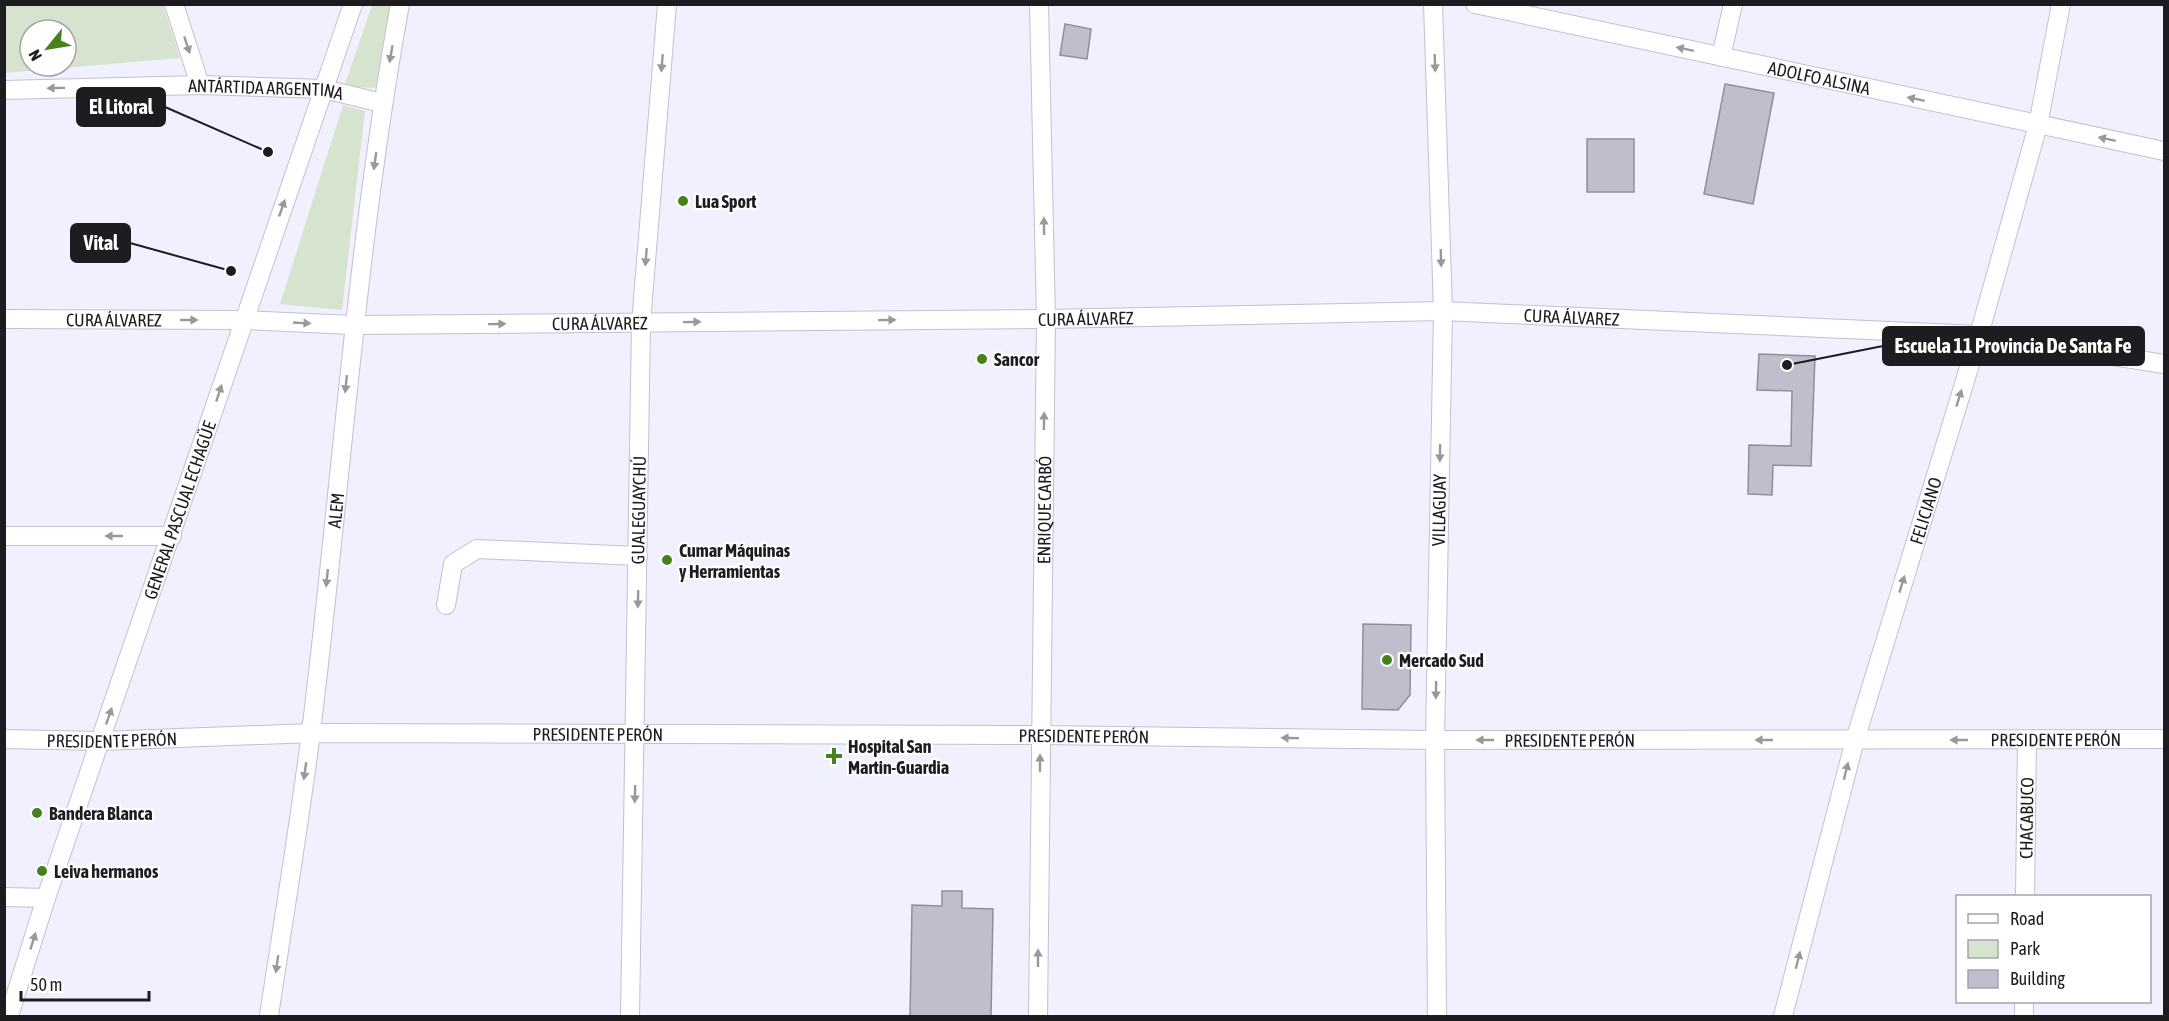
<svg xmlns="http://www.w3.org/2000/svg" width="2169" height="1021" viewBox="0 0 2169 1021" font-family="'Asap Condensed',sans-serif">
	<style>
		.park { fill: #d6e4cf; fill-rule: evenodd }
		.building { fill: #bebecc; stroke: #8f8f9c; stroke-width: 1.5 }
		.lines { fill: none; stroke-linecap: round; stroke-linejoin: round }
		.minor-casing { stroke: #c1c1cf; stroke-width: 20 }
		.minor { stroke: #fff; stroke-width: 18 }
		.oneway { fill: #99999b }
		.poi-dot { fill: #47811b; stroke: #fff; stroke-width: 2 }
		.labels { text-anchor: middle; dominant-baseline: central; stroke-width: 4.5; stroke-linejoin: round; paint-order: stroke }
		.street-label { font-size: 18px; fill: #1d1c21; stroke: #fff }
		.poi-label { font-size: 18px; font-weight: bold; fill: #1d1c21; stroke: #fff; text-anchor: start }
		.leader { fill: none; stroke: #1d1c21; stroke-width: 2 }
		.callout-dot { fill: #1d1c21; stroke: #fff; stroke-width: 2 }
		.callout { fill: #1d1c21; stroke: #1d1c21; stroke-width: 2 }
		.callout-label { font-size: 20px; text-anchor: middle; font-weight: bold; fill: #fff }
	</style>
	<rect width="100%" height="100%" fill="#f0f0fe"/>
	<g class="park">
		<path d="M5,4L163,5L180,58L5,73ZM30,30H66V66H30Z"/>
		<path d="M372,5H397L384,88L344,87Z"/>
		<path d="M343,105L365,111L342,310L280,304Z"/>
	</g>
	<g class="building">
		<path d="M1065,24L1091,29L1087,59L1060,55Z"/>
		<path d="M1725,84L1774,93L1753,204L1704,194Z"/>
		<rect x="1587" y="139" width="47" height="53"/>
		<path d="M1759,354L1815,356L1811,466L1773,465L1772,495L1748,494L1749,445L1791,446L1792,391L1757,390Z"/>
		<path d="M1363,624L1411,625L1410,695L1398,710L1362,709Z"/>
		<path d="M942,891H962V908L993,909L991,1017H910L912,905L942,906Z"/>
	</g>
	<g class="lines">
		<defs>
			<g id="minor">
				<path d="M174,4L200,85"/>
				<path d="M1433,4L1443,311L1435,740L1437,1016"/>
				<path id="s1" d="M1475,4L2164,151"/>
				<path d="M1721,57L1733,4"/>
				<path id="s2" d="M4,90L200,85L324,89L382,103"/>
				<path id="s3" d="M4,319L243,320L352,325L1046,319L1443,311L1979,335L2164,364"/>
				<path d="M4,536H172"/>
				<path d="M446,605L453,564L477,549L638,556"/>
				<path id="s4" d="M4,739L101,741L311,733L1040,735L1435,740L2164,739"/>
				<path id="s5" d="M2025,896L2027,740"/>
				<path d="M4,897L46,898"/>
				<path id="s6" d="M9,1016L46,898L353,4"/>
				<path id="s7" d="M269,1016C283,922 299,827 311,732C341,489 356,246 400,4"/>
				<path id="s8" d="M630,1016L641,323L667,4"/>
				<path id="s9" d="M1038,1016L1046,319L1039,4"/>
				<path id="s10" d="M1783,1016L1855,740L1979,335L2038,125L2061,4"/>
				<path d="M2024,1016V1002"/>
			</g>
		</defs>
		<use href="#minor" class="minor-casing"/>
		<use href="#minor" class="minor"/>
	</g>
	<defs><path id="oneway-solid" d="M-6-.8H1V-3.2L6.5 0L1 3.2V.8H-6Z" transform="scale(1.5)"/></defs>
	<g class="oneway">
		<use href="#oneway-solid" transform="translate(187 45) rotate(72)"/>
		<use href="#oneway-solid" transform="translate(1685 49) rotate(-168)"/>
		<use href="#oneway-solid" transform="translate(391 54) rotate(100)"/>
		<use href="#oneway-solid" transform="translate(662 63) rotate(95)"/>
		<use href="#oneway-solid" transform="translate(1435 63) rotate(88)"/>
		<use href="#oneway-solid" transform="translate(56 88) rotate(179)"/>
		<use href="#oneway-solid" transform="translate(1916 99) rotate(-168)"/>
		<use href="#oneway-solid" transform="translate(2107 139) rotate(-168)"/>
		<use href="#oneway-solid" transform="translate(375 161) rotate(98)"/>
		<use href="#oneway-solid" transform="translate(282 208) rotate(-71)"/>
		<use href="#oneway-solid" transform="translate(1044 226) rotate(-91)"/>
		<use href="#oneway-solid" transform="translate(646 257) rotate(95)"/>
		<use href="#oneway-solid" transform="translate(1441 258) rotate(88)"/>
		<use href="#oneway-solid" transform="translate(189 320)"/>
		<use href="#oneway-solid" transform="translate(887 320) rotate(-1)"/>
		<use href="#oneway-solid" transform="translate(692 322) rotate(-1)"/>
		<use href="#oneway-solid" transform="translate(302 323) rotate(3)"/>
		<use href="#oneway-solid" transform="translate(497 324) rotate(-1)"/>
		<use href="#oneway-solid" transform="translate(346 384) rotate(96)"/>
		<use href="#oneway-solid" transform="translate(219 393) rotate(-72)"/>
		<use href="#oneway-solid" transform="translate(1959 398) rotate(-73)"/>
		<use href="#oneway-solid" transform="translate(1044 421) rotate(-89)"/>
		<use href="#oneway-solid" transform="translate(1440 453) rotate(91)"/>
		<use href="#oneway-solid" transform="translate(114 536) rotate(180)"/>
		<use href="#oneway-solid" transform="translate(327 578) rotate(96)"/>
		<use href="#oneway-solid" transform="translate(1902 584) rotate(-73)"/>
		<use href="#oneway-solid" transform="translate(638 599) rotate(91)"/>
		<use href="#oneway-solid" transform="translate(1436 690) rotate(91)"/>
		<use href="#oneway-solid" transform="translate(109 716) rotate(-71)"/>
		<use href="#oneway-solid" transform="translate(1290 738) rotate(-179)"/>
		<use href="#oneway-solid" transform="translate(1485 740) rotate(180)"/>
		<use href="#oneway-solid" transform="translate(1764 740) rotate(180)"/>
		<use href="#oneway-solid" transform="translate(1959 740) rotate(180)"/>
		<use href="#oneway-solid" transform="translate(1040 763) rotate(-90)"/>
		<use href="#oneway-solid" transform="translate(305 771) rotate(98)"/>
		<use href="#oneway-solid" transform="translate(1846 771) rotate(-76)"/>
		<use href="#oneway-solid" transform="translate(635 794) rotate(91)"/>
		<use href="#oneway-solid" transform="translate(33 941) rotate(-73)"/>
		<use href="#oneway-solid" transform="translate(1038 958) rotate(-90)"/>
		<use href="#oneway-solid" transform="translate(1798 960) rotate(-76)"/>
		<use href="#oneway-solid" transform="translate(277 964) rotate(98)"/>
	</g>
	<g class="poi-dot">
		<circle cx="683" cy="201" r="6"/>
		<circle cx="982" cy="359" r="6"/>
		<circle cx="667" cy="560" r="6"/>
		<circle cx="1387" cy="660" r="6"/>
		<path d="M831 747h6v6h6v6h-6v6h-6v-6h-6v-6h6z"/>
		<circle cx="37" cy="813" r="6"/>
		<circle cx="42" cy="871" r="6"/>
	</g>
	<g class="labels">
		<g class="street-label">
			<text stroke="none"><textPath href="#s1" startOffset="352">ADOLFO ALSINA</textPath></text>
			<text stroke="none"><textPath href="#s2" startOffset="262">ANTÁRTIDA ARGENTINA</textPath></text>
			<text stroke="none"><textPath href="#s3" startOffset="1568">CURA ÁLVAREZ</textPath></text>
			<text stroke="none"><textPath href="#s3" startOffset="1082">CURA ÁLVAREZ</textPath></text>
			<text stroke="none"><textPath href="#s3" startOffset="110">CURA ÁLVAREZ</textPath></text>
			<text stroke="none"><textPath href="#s3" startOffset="596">CURA ÁLVAREZ</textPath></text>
			<text stroke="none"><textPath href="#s6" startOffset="534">GENERAL PASCUAL ECHAGÜE</textPath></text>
			<text stroke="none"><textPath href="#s7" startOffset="510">ALEM</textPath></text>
			<text stroke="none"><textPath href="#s8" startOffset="506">GUALEGUAYCHÚ</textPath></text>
			<text stroke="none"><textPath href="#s9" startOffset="506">ENRIQUE CARBÓ</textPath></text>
			<text transform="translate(1439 510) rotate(-89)">VILLAGUAY</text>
			<text stroke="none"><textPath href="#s10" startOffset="525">FELICIANO</textPath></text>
			<text stroke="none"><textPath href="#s4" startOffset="594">PRESIDENTE PERÓN</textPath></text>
			<text stroke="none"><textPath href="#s4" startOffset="1080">PRESIDENTE PERÓN</textPath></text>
			<text stroke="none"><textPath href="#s4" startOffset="108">PRESIDENTE PERÓN</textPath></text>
			<text stroke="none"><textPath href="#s4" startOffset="1566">PRESIDENTE PERÓN</textPath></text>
			<text stroke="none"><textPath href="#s4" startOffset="2052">PRESIDENTE PERÓN</textPath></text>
			<text stroke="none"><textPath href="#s5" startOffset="78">CHACABUCO</textPath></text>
		</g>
		<g class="poi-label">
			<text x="695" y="201">Lua Sport</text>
			<text x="994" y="359">Sancor</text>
			<text x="679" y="550">Cumar Máquinas<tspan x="679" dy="21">y Herramientas</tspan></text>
			<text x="1399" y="660">Mercado Sud</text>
			<text x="848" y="746">Hospital San<tspan x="848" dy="21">Martin-Guardia</tspan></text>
			<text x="49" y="813">Bandera Blanca</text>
			<text x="54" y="871">Leiva hermanos</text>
		</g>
	</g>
	<path class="leader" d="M268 152L165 107M231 271L130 243M1787 365L1883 346"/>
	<g class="callout-dot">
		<circle cx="268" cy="152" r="6"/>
		<circle cx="231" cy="271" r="6"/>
		<circle cx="1787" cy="365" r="6"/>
	</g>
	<g class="callout">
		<rect x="77" y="88" width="88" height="38" rx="6"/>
		<rect x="71" y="224" width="59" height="38" rx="6"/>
		<rect x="1883" y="327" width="261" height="38" rx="6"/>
	</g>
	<g class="callout-label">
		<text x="121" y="114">El Litoral</text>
		<text x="101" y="250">Vital</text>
		<text x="2013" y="353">Escuela 11 Provincia De Santa Fe</text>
	</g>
	<rect width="2169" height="1021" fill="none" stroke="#1d1c21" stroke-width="12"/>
	<rect x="1956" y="895" width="195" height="108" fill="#ffffff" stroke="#a5a4a6" stroke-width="1.5"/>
	<rect x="1968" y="914" width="30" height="9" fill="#ffffff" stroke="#a5a4a6" stroke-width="1.5"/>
	<text x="2010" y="925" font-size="18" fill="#1d1c21">Road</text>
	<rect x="1968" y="940" width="30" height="18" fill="#d6e4cf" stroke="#a5a4a6" stroke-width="1.5"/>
	<text x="2010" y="955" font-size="18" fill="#1d1c21">Park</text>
	<rect x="1968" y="970" width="30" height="18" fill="#bebecc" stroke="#a5a4a6" stroke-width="1.5"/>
	<text x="2010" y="985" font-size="18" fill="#1d1c21">Building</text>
	<g transform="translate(48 48) rotate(240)"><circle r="28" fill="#ffffff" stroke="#a5a4a6" stroke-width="1.5"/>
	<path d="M0-4.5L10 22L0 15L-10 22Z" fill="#47811b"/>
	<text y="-9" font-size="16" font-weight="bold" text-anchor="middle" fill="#1d1c21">N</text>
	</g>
	<path d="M21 991v9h128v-9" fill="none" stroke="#1d1c21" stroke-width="3"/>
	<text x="30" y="991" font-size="18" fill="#1d1c21" stroke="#ffffff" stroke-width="4.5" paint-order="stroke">50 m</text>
</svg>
